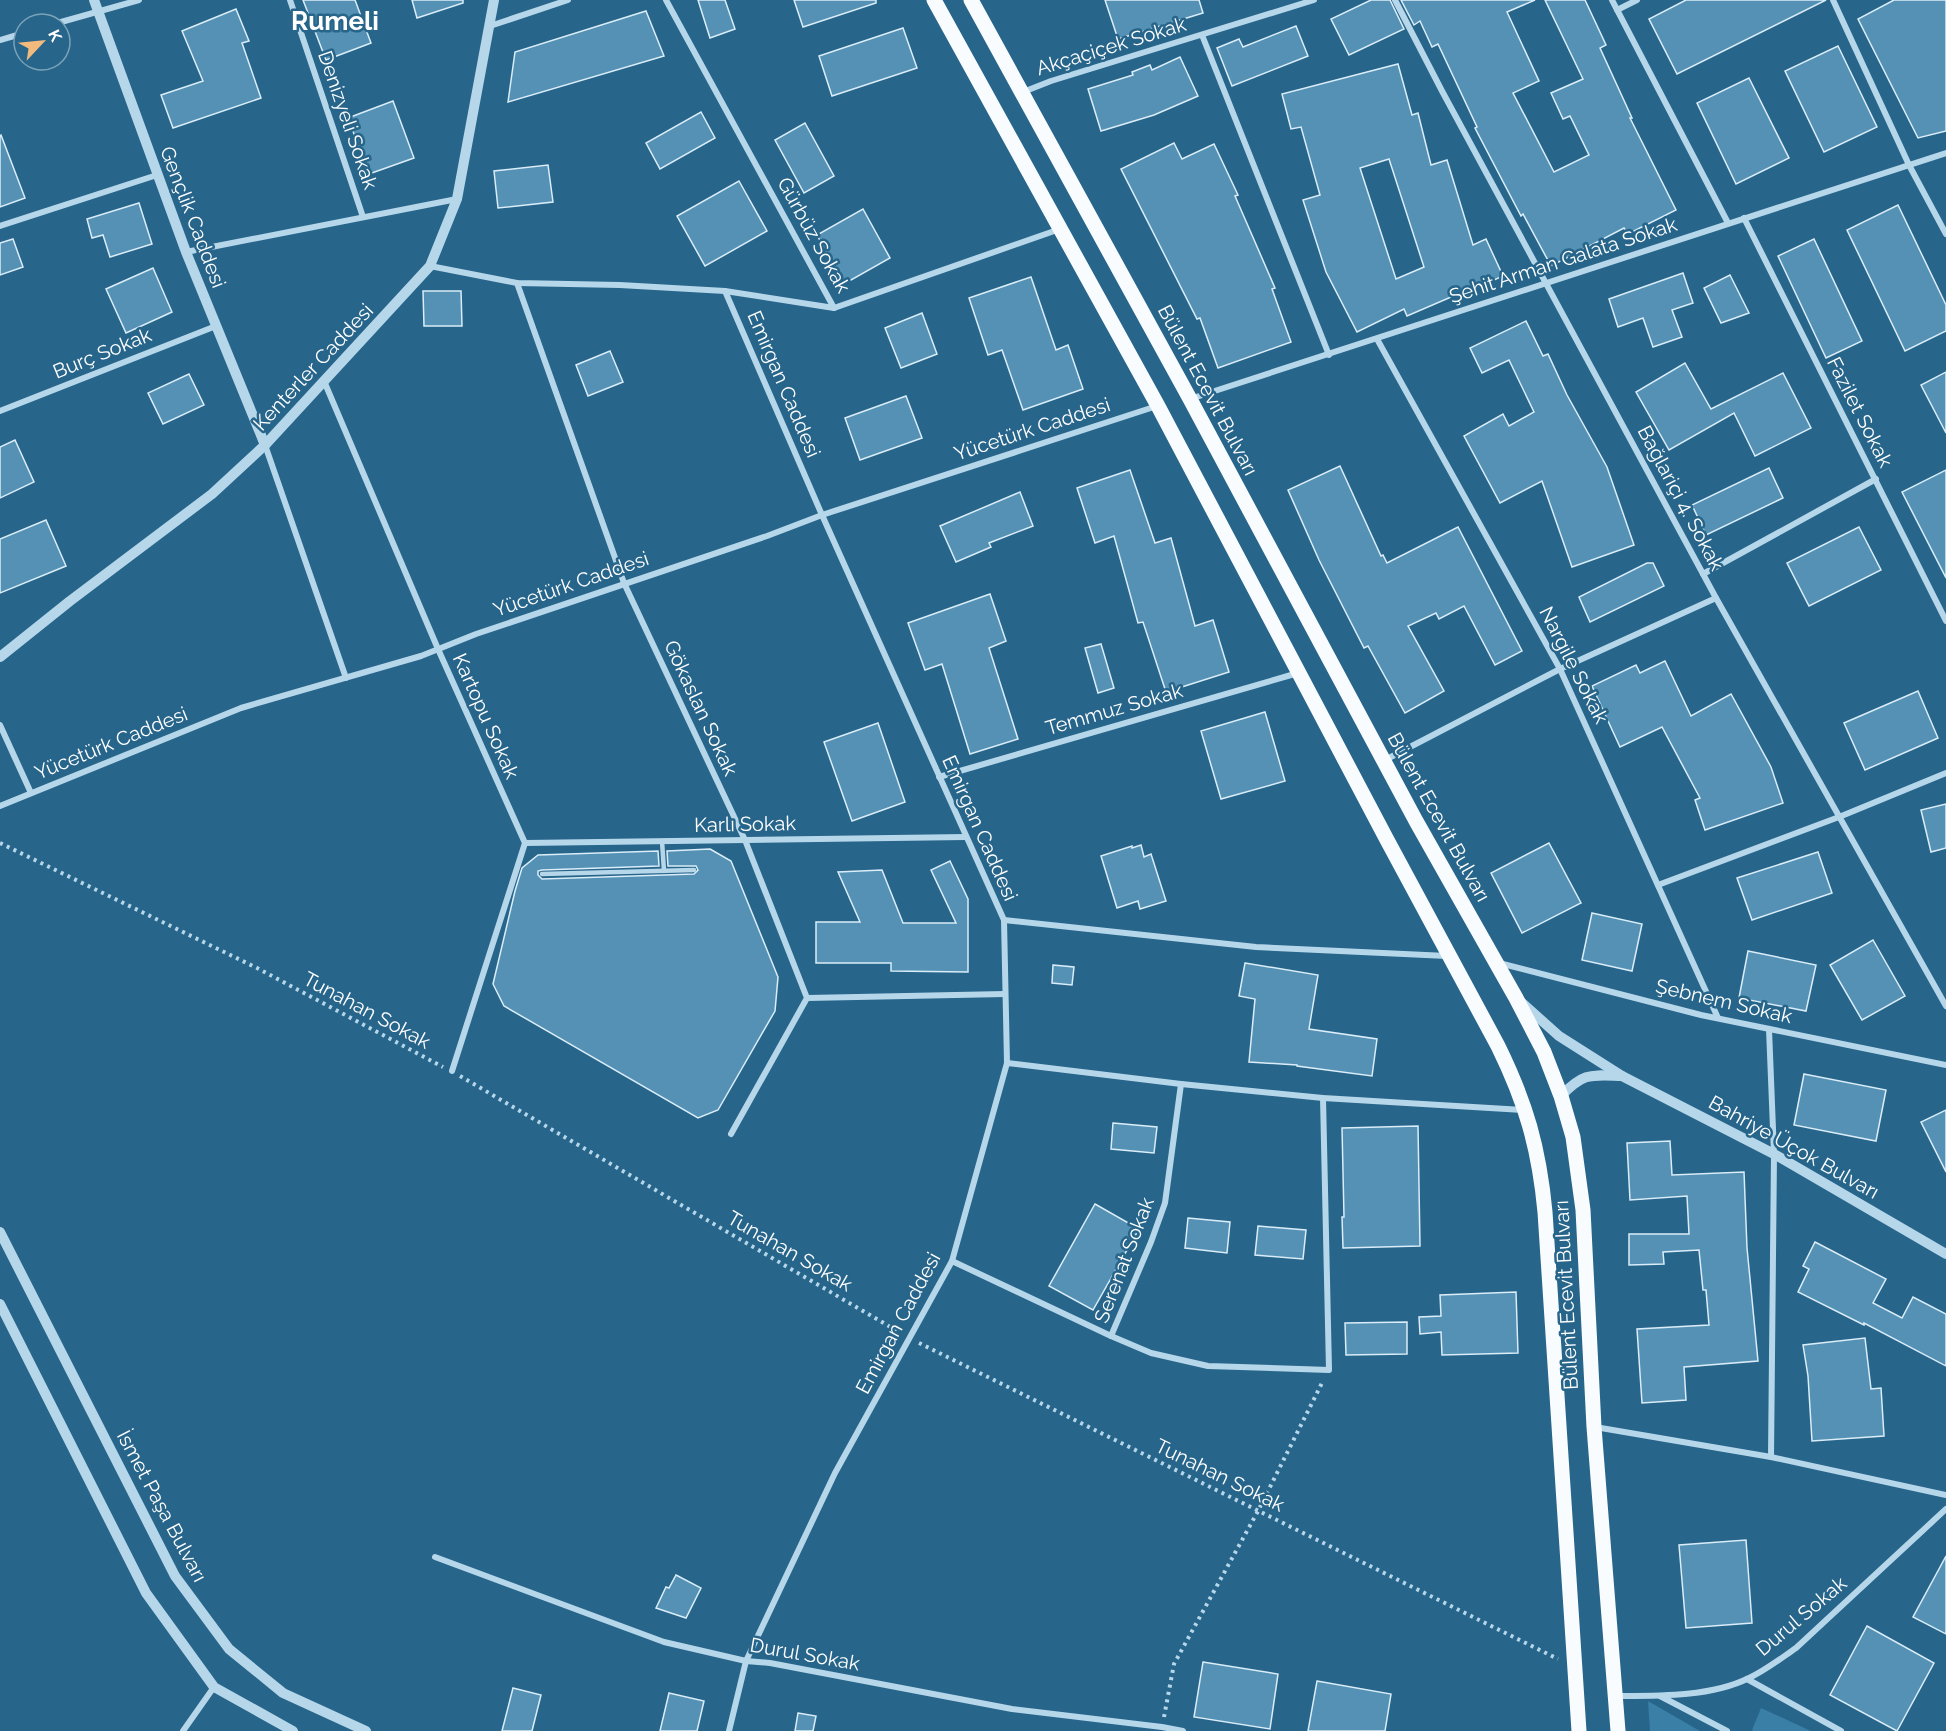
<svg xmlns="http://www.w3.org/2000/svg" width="1946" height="1731" viewBox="0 0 1946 1731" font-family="Raleway,sans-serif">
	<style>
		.green { fill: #397fa6 }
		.building { fill: #5491b4; stroke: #daedf8; stroke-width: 1.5; fill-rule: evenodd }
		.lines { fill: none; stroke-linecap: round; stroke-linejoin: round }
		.path { stroke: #b6d7ea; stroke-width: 4; stroke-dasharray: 3 4.5; stroke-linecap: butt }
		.service { stroke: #b6d7ea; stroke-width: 4.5 }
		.minor { stroke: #b6d7ea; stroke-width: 6 }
		.tertiary { stroke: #b6d7ea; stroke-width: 10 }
		.primary { stroke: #f9fcfe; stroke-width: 15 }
		.labels { text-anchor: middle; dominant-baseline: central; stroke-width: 5; stroke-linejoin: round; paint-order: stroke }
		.street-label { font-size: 20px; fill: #fff; stroke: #27658b }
		.district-label { font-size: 26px; font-weight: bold; fill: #fff; stroke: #27658b }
	</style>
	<rect width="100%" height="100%" fill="#27658b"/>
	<g class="green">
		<path d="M1648,1701L1700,1731H1650Z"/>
		<path d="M1761,1708L1811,1731H1753L1752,1730Z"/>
	</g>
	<g class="building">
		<path d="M303,0H355L371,43L326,60Z"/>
		<path d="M412,0H463V3L417,18Z"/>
		<path d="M698,0H725L735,29L710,38Z"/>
		<path d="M794,0H876V3L803,27Z"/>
		<path d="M1105,0H1199L1203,13L1118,39Z"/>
		<path d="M1371,0H1390L1404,29L1349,55L1331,19Z"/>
		<path d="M1401,0H1535L1507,12L1539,81L1513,93L1554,172L1589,155L1570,116L1563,119L1551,93L1583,79L1545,0H1585L1606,45L1600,48L1632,118H1630L1676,210L1628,234L1624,228L1551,266L1523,214L1521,216L1475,128L1477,127L1438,44L1432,47L1420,21L1414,25Z"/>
		<path d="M1686,0H1826L1677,74L1649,19Z"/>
		<path d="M1894,0H1946V131L1918,138L1858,19Z"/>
		<path d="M236,9L249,41L242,43L261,98L173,128L161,95L203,81L182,31Z"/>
		<path d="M646,11L664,56L508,102L515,52Z"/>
		<path d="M1296,26L1308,56L1232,86L1217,48L1239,39L1243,47Z"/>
		<path d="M903,28L917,68L832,96L819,56Z"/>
		<path d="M1838,46L1877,127L1824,152L1785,71Z"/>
		<path d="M1180,57L1198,96L1154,115L1101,131L1088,89L1133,75L1132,72L1150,65L1152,70Z"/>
		<path d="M1398,64L1412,115L1418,113L1431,165L1447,160L1473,245L1486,239L1503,276L1459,296L1458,294L1407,316L1404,309L1357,332L1326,272L1303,200L1320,195L1301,127L1291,129L1282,94ZM1389,159L1424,267L1396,279L1360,168Z"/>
		<path d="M1749,78L1789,158L1736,184L1697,103Z"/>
		<path d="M393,101L414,158L369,174L348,118Z"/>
		<path d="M701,112L715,138L660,169L646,143Z"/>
		<path d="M805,123L834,176L804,193L775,140Z"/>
		<path d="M1,135L25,198L0,207V136Z"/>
		<path d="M1174,143L1182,159L1214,144L1238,195L1235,196L1275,288L1272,289L1291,342L1218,368L1200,318L1197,319L1121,169Z"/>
		<path d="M548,165L553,202L498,208L494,171Z"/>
		<path d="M739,181L767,231L705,266L677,216Z"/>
		<path d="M139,203L152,244L110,257L103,235L92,238L87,219Z"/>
		<path d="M1898,205L1946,305V331L1905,351L1847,230Z"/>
		<path d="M863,209L890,258L844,284L817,235Z"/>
		<path d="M13,239L23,267L0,275V243Z"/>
		<path d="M1814,239L1862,341L1826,358L1778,256Z"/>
		<path d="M153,268L172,312L126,333L106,289Z"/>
		<path d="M1683,273L1693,303L1672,310L1682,337L1653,347L1643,318L1618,327L1609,299Z"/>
		<path d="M1730,275L1749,313L1721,323L1704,288Z"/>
		<path d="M1031,277L1056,350L1068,345L1083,389L1023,410L1002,350L988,355L969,298Z"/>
		<path d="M423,291H461L462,326H424Z"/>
		<path d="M922,313L937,354L901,368L885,328Z"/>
		<path d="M1526,321L1543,356L1548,354L1567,395L1607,467L1634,545L1572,567L1542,481L1500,503L1464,436L1503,414L1509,426L1534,412L1509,360L1482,373L1470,348Z"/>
		<path d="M610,351L623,382L588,396L576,365Z"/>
		<path d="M1685,363L1711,409L1783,373L1811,428L1755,456L1734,413L1669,450L1636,392Z"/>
		<path d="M1946,372V433L1921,385Z"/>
		<path d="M189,374L204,405L163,424L148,393Z"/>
		<path d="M906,396L922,438L860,460L845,418Z"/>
		<path d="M15,440L34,482L0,498V447Z"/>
		<path d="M1340,466L1381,556L1383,555L1387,563L1458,527L1522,651L1495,665L1464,606L1439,619L1436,613L1408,626L1444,691L1405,713L1368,646L1364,648L1319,560L1288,490Z"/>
		<path d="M1769,468L1783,498L1706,535L1692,505Z"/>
		<path d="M1130,470L1155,543L1171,538L1195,626L1213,620L1229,672L1166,692L1143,622L1138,623L1114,536L1095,543L1077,488Z"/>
		<path d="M1946,470V578L1902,492Z"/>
		<path d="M1020,492L1033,526L989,543L991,547L956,562L940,526Z"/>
		<path d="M46,520L66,566L0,593V539Z"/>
		<path d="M1859,527L1881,570L1809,606L1787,563Z"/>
		<path d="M1647,563H1653L1664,586L1590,622L1579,597Z"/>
		<path d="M990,594L1006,641L989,648L1018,739L970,754L942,664L925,670L908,623Z"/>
		<path d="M1101,644L1114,688L1098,693L1085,648Z"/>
		<path d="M1665,661L1691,716L1731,694L1771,767L1783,803L1705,830L1695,800L1700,798L1662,727L1620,747L1592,686L1636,665L1640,673Z"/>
		<path d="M1918,691L1938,738L1865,770L1844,723Z"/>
		<path d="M1265,712L1285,781L1221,799L1201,731Z"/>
		<path d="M878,723L905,802L852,821L824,742Z"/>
		<path d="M1946,804V848L1931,852L1921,810Z"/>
		<path d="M1549,843L1581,903L1522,933L1491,873Z"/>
		<path d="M1141,845L1144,857L1151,854L1166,901L1140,909L1138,901L1117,908L1101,856L1132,846V848Z"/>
		<path d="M710,849L731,861L778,977L775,1011L718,1110L698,1118L504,1006L493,984L515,891L522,868L538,855L658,851L659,866L542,870L538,871V875L542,879L694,874L698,870L696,866H668L667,851Z"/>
		<path d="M1818,852L1832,893L1752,920L1737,878Z"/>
		<path d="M950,861L968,899V972L891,971V963H816V922H860L838,872L882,870L903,923H956L931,870Z"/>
		<path d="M1592,913L1642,924L1632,971L1582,960Z"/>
		<path d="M1873,940L1905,996L1862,1020L1830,965Z"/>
		<path d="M1748,951L1816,965L1806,1011L1739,998Z"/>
		<path d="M1245,963L1318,975L1309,1029L1377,1039L1372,1076L1297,1066V1065L1249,1062L1255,999L1239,996Z"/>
		<path d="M1053,965L1074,967L1072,985L1052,983Z"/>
		<path d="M1804,1074L1886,1090L1876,1141L1794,1125Z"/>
		<path d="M1946,1110V1172L1921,1122Z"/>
		<path d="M1113,1123L1157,1127L1154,1153L1111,1149Z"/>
		<path d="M1418,1126L1420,1246L1343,1248L1342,1217H1344L1342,1128Z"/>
		<path d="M1670,1141L1672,1175L1744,1172L1747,1248L1758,1361L1684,1367L1686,1400L1642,1403L1637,1329L1709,1325L1706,1290H1703L1699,1250L1663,1252L1664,1264L1629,1265V1234H1689L1687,1196L1630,1200L1627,1143Z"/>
		<path d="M1095,1204L1139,1229L1093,1310L1049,1286Z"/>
		<path d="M1188,1218L1230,1222L1227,1253L1185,1248Z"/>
		<path d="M1258,1226L1306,1230L1303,1259L1255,1255Z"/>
		<path d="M1815,1242L1886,1279L1873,1303L1902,1318L1913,1297L1946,1314V1366L1864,1323V1325L1798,1292L1809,1269L1803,1266Z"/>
		<path d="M1516,1292L1518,1353L1442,1355L1441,1332L1420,1334L1419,1317L1441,1316L1440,1295Z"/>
		<path d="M1407,1322V1354L1346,1355L1345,1323Z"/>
		<path d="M1865,1338L1871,1389L1881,1388L1884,1436L1812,1441L1808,1376L1803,1345Z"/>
		<path d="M1746,1540L1752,1623L1686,1628L1679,1545Z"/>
		<path d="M1946,1556V1634L1913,1617Z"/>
		<path d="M676,1575L701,1588L686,1618L656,1608L666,1587L669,1588Z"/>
		<path d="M1867,1626L1934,1663L1897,1731L1830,1695Z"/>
		<path d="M1203,1662L1278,1674L1270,1729L1194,1717Z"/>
		<path d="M1317,1681L1391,1694L1385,1731H1308Z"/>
		<path d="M513,1688L541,1695L532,1731H502Z"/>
		<path d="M669,1693L704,1701L697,1731H660Z"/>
		<path d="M798,1713L816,1716L813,1731H795Z"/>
	</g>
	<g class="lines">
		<g class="path">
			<path d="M0,843L257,968L443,1067"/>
			<path d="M460,1076L899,1332"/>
			<path d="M919,1343L1558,1659"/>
			<path d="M1164,1717L1174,1664L1258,1511L1323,1381"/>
		</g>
		<g class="service">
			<path d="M662,841L664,871"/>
			<path d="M542,874L694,870"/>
		</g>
		<g class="minor">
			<path d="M290,0L363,217"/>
			<path d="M666,0L834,308L1060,229"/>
			<path d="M1395,0L1442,91L1716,598L1946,1006"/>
			<path d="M1612,0L1728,223"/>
			<path d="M1833,0L1909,165L1946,234"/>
			<path d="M1617,10L1637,0"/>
			<path d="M54,24L139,0"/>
			<path d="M490,26L568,0"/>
			<path d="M1202,35L1329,355"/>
			<path d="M0,40L24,33"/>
			<path d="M1023,92L1051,81L1314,0"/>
			<path d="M1744,218L1946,621"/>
			<path d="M0,226L157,175"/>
			<path d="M186,252L457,199"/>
			<path d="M430,266L517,283L620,285L725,291L822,515L1004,920L1007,1063L952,1261L835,1473L746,1661L729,1731"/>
			<path d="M517,283L624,583L745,840L807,998L731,1134"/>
			<path d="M725,291L834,308"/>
			<path d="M1377,339L1560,669L1718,1018"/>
			<path d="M324,381L438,649L525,843L452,1071"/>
			<path d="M1190,399L1946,153"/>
			<path d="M0,411L216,326"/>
			<path d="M265,445L346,678"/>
			<path d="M1703,574L1876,479"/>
			<path d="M0,725L31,793"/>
			<path d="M1385,760L1560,669L1716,598"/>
			<path d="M939,777L1298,673"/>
			<path d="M0,806L241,708L421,656L476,634L767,536L822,515L1157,406"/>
			<path d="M525,843L966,837"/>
			<path d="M1658,885L1839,817L1946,773"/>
			<path d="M1004,920L1256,947L1447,956"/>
			<path d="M1499,963L1701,1015L1946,1065"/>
			<path d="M807,998L1005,994"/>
			<path d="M1769,1029L1774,1154L1771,1457"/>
			<path d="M1007,1063L1181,1084L1323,1098L1523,1110"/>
			<path d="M1181,1084L1165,1203L1151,1242L1111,1336L1151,1353L1208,1366L1329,1370L1323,1098"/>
			<path d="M952,1261L1111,1336"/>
			<path d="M1595,1427L1771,1457L1946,1495"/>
			<path d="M435,1557L664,1642L746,1661L770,1663L1012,1709L1162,1727L1183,1731"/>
			<path d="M1747,1679L1841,1731"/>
			<path d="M1616,1696C1658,1696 1711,1697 1749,1678C1766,1670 1780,1659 1796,1648L1946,1509"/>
			<path d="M1660,1696L1727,1731"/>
			<path d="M183,1731L214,1687"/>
		</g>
		<g class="tertiary">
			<path d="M94,0L186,252L265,445"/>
			<path d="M0,657L70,601L212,494L265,445L430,266L457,199L494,0"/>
			<path d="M1521,1002L1559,1036L1622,1076L1774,1154L1946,1254"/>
			<path d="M1561,1096C1584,1072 1591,1075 1622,1076"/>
			<path d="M0,1232L175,1576L229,1649L283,1693L366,1731"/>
			<path d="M0,1304L146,1593L214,1687L293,1731"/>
		</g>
		<g class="primary">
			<path d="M934,0L1158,406L1386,838L1498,1046C1526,1103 1539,1148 1545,1212L1579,1731"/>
			<path d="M971,0L1190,399L1416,821L1516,998L1544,1052L1561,1096L1573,1137L1583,1210L1594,1427L1618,1731"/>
		</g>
	</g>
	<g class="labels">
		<g class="street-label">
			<text transform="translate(1111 46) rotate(-17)">Akçaçiçek Sokak</text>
			<text transform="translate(348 120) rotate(71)">Denizyeli Sokak</text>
			<text transform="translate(193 217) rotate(69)">Gençlik Caddesi</text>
			<text transform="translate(814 235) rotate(61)">Gürbüz Sokak</text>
			<text transform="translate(1563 260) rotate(-18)">Şehit Arman Galata Sokak</text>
			<text transform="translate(102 353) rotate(-22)">Burç Sokak</text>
			<text transform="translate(313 367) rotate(-47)">Kenterler Caddesi</text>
			<text transform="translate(784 384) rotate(67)">Emirgan Caddesi</text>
			<text transform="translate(1208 390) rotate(62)">Bülent Ecevit Bulvarı</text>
			<text transform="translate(1860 412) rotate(63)">Fazilet Sokak</text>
			<text transform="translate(1032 429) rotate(-18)">Yücetürk Caddesi</text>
			<text transform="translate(1681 498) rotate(62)">Bağlariçi 4. Sokak</text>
			<text transform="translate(571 584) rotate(-19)">Yücetürk Caddesi</text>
			<text transform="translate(1574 665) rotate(63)">Nargile Sokak</text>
			<text transform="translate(701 708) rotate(65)">Gökaslan Sokak</text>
			<text transform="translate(1114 709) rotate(-16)">Temmuz Sokak</text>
			<text transform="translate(486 716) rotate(66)">Kartopu Sokak</text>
			<text transform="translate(111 743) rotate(-22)">Yücetürk Caddesi</text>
			<text transform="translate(1439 817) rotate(61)">Bülent Ecevit Bulvarı</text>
			<text transform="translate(745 824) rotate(-1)">Karlı Sokak</text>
			<text transform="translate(980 828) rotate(66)">Emirgan Caddesi</text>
			<text transform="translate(1724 1001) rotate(13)">Şebnem Sokak</text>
			<text transform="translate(367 1010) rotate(28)">Tunahan Sokak</text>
			<text transform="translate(1794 1147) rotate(29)">Bahriye Üçok Bulvarı</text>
			<text transform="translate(790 1251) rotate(30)">Tunahan Sokak</text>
			<text transform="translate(1124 1260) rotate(-69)">Serenat Sokak</text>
			<text transform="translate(1566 1295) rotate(-93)">Bülent Ecevit Bulvarı</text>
			<text transform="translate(898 1323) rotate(-62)">Emirgan Caddesi</text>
			<text transform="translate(1220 1475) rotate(26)">Tunahan Sokak</text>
			<text transform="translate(162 1506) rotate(62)">İsmet Paşa Bulvarı</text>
			<text transform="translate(1801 1616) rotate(-40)">Durul Sokak</text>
			<text transform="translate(805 1654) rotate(10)">Durul Sokak</text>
		</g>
		<g class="district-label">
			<text x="335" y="21">Rumeli</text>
		</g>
	</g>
	<g transform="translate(42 42) rotate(64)"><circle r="28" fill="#27658b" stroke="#7da3b9" stroke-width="1.5"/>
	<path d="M0-4.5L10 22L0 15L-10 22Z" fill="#f2ba7c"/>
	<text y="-9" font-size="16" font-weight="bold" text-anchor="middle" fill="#ffffff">K</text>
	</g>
</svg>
